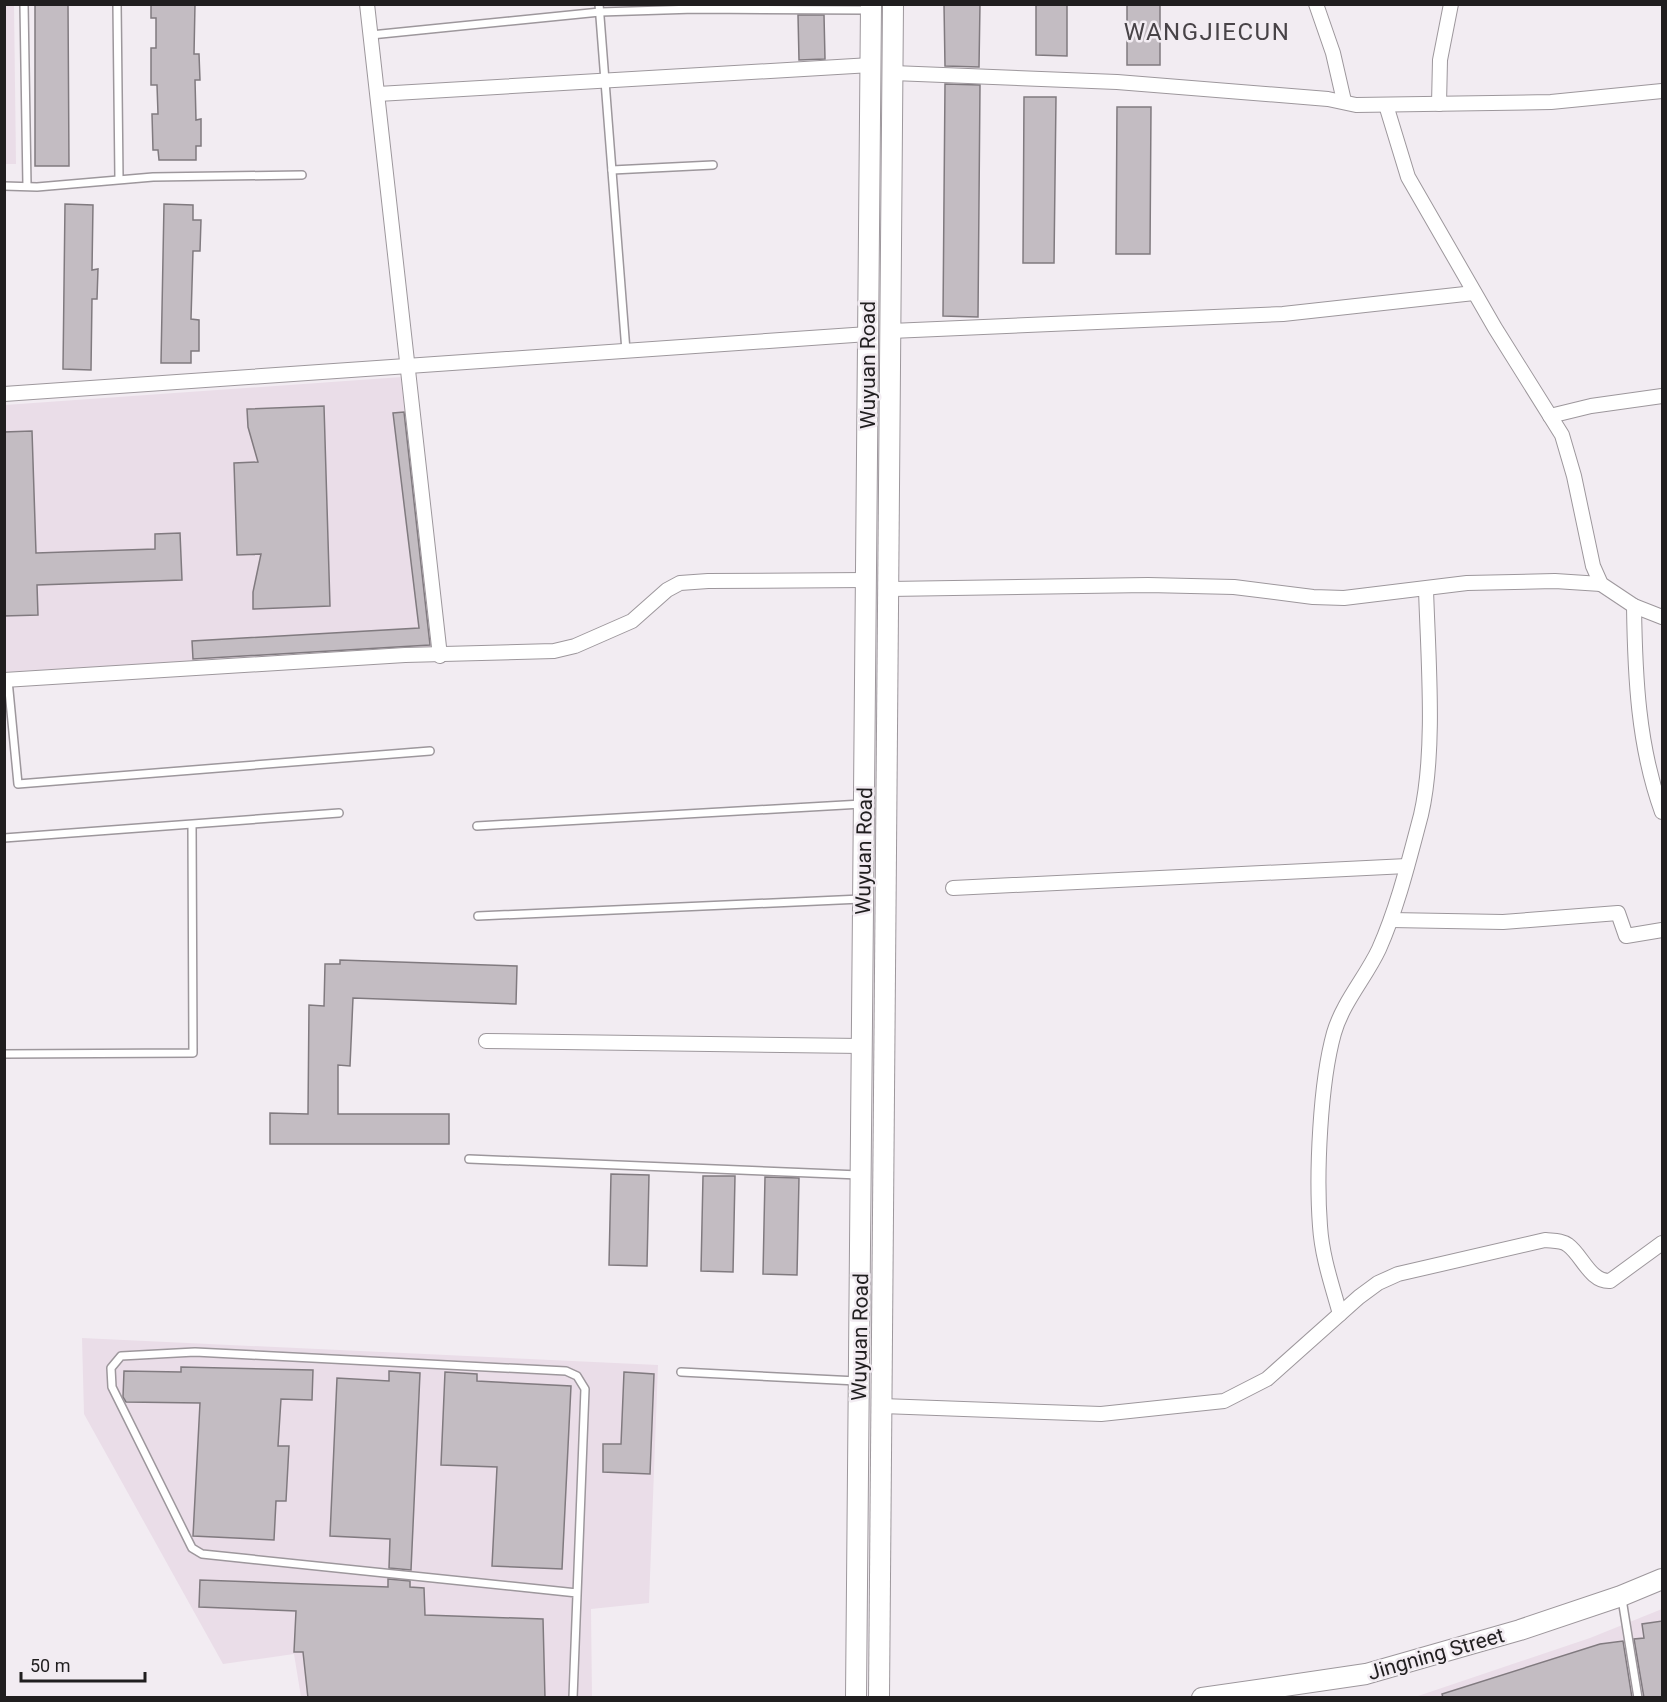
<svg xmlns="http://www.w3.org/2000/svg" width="1667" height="1702" viewBox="0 0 1667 1702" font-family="Roboto,sans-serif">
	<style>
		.built { fill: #eadde8 }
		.building { fill: #c3bcc2; stroke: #807a7f; stroke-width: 1.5 }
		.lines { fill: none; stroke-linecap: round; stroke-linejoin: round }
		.lane-casing { stroke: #9d979c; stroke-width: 10 }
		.street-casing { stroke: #9d979c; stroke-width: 16 }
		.secondary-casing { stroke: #9d979c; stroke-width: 22 }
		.lane { stroke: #fff; stroke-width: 7 }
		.street { stroke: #fff; stroke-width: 14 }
		.secondary { stroke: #fff; stroke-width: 20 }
		.labels { text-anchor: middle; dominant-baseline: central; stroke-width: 5; stroke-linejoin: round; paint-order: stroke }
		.street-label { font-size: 21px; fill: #201e1f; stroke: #f2ecf2 }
		.quarter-label { font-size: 24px; letter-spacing: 1.5px; fill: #484347; stroke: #f2ecf2 }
	</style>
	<rect width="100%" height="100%" fill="#f2ecf2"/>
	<g class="built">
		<path d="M4,5H14L16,164H5Z"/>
		<path d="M402,377L434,647L5,672V405Z"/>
		<path d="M82,1338L658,1365L649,1603L591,1609L592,1697H301L294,1654L223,1664L84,1414Z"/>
		<path d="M1662,1609V1697L1405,1698L1418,1696L1590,1638Z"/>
	</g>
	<g class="building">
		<path d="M35,4H68L69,166H35Z"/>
		<path d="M151,4H195L194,54H199L200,80H195L196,120L201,119V146H196V160H159L158,150H153L152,114H158L157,85H151V48H156V18H151Z"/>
		<path d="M944,4H980L979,67L945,66Z"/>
		<path d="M1036,4H1067V56L1036,55Z"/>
		<rect x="1127" y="4" width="33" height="61"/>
		<path d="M798,15H824L825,59L799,60Z"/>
		<path d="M945,84L980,85L978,317L943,316Z"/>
		<path d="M1024,97H1056L1054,263H1023Z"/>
		<path d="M1117,107H1151L1150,254H1116Z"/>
		<path d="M65,204L93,205L92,270L98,269L97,299H92L91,370L63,369Z"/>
		<path d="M164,204L193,205V220H201L200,251H193L191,319L199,320V351H191V363H161Z"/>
		<path d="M324,406L330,606L253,609V592L261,554L237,555L234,463L258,462L248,427L247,409Z"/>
		<path d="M404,412L430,645L193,659L192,641L419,628L393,413Z"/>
		<path d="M32,431L36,553L155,549V534L180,533L182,580L37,585L38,615L4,616V432Z"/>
		<path d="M340,960L517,966L516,1004L353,998L350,1066L338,1065V1114H449V1144H270V1113L308,1114L309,1005L324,1006L325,964H340Z"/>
		<path d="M611,1174L649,1175L647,1266L609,1265Z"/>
		<path d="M703,1176H735L733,1272L701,1271Z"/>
		<path d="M765,1177L799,1178L797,1275L763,1274Z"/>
		<path d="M181,1367L313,1370L312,1400L281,1399L278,1446H289L286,1501H276L274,1540L193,1536L200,1403L126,1402L123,1397L124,1371L181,1372Z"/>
		<path d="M389,1371L420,1373L411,1570L389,1568L390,1539L330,1536L337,1378L389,1381Z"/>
		<path d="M445,1372L477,1374V1381L571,1386L562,1569L492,1566L497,1467L441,1465Z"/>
		<path d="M624,1372L654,1374L650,1474L603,1472V1444H621Z"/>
		<path d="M388,1579L410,1581V1587L424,1588L425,1615L543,1619L545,1698H308L303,1652H294L296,1611L199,1607L200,1580L388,1587Z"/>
		<path d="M1662,1621V1698H1644L1634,1639L1644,1638L1642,1624Z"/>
		<path d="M1623,1641L1632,1698H1443L1442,1694L1600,1644Z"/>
	</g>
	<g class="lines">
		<defs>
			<g id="lane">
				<path d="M24,4L27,186"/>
				<path d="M117,4L119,179"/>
				<path d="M599,4L626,351"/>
				<path d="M371,35L600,12L695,9L868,10"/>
				<path d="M612,170L713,165"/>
				<path d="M4,186L37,187L153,177L302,175"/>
				<path d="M8,680L18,784L430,751"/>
				<path d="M477,826L862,804"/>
				<path d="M4,838L339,813"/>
				<path d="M478,916L861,899"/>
				<path d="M4,1054L193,1053L192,825"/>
				<path d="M469,1159L859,1175"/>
				<path d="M681,1372L857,1381"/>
				<path d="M1622,1599L1638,1698"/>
				<path d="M573,1698L585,1389L577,1376L566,1371L195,1352L121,1356L111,1368L112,1387L192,1548L202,1554L577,1593"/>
			</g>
			<g id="street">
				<path d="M367,4L440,656"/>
				<path d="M1316,4L1333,53L1344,101"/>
				<path d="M893,73L1117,82L1328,99L1356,105L1551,102L1662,91"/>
				<path d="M378,94L871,65"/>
				<path d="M1439,104L1440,60L1451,4"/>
				<path d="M1386,105L1408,177L1495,328L1562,435L1574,476L1593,566L1601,584L1634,606L1662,617"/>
				<path d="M891,331L1283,314L1474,293"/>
				<path d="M4,394L868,334"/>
				<path d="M1550,416L1591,406L1662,396"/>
				<path d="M889,589L1148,585L1234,587L1313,597L1344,598L1467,583L1555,581L1601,584"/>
				<path d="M1634,606C1635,676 1638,746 1662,812"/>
				<path d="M4,680L405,655L554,651L575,646L632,621L667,590L680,583L708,581L866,580"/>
				<path d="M953,888L1407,866"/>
				<path d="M1391,920L1503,922L1618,913L1626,936L1662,930"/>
				<path d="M486,1041L862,1046"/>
				<path d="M1340,1314C1332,1285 1322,1257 1320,1226C1316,1174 1320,1083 1334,1033C1343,1002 1366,977 1379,949C1398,906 1409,860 1421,815C1436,750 1428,657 1426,589"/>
				<path d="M882,1406L1101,1414L1224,1401L1267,1379L1359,1297L1378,1283L1398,1274L1545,1240C1552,1241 1562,1240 1568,1245C1582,1255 1590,1282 1610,1281L1662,1243"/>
			</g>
			<g id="secondary">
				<path d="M856,1698L871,4"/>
				<path d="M879,1698L893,4"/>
				<path d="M1202,1698L1366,1674L1520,1630L1621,1596L1662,1579"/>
			</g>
		</defs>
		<use href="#lane" class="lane-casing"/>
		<use href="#street" class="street-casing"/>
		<use href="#secondary" class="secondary-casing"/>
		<use href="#lane" class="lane"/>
		<use href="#street" class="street"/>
		<use href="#secondary" class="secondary"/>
	</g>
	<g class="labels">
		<g class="street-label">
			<text transform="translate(868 365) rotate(-90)">Wuyuan Road</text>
			<text transform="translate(864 851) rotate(-89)">Wuyuan Road</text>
			<text transform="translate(860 1337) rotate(-89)">Wuyuan Road</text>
			<text transform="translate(1436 1654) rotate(-16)">Jingning Street</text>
		</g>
		<g class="quarter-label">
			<text x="1207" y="32">WANGJIECUN</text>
		</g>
	</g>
	<rect width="1667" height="1702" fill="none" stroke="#201e1f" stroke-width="12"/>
	<path d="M21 1672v9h124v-9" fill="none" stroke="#201e1f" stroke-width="3"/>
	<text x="30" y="1672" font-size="18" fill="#201e1f" stroke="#f2ecf2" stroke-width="4.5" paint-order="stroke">50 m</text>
</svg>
